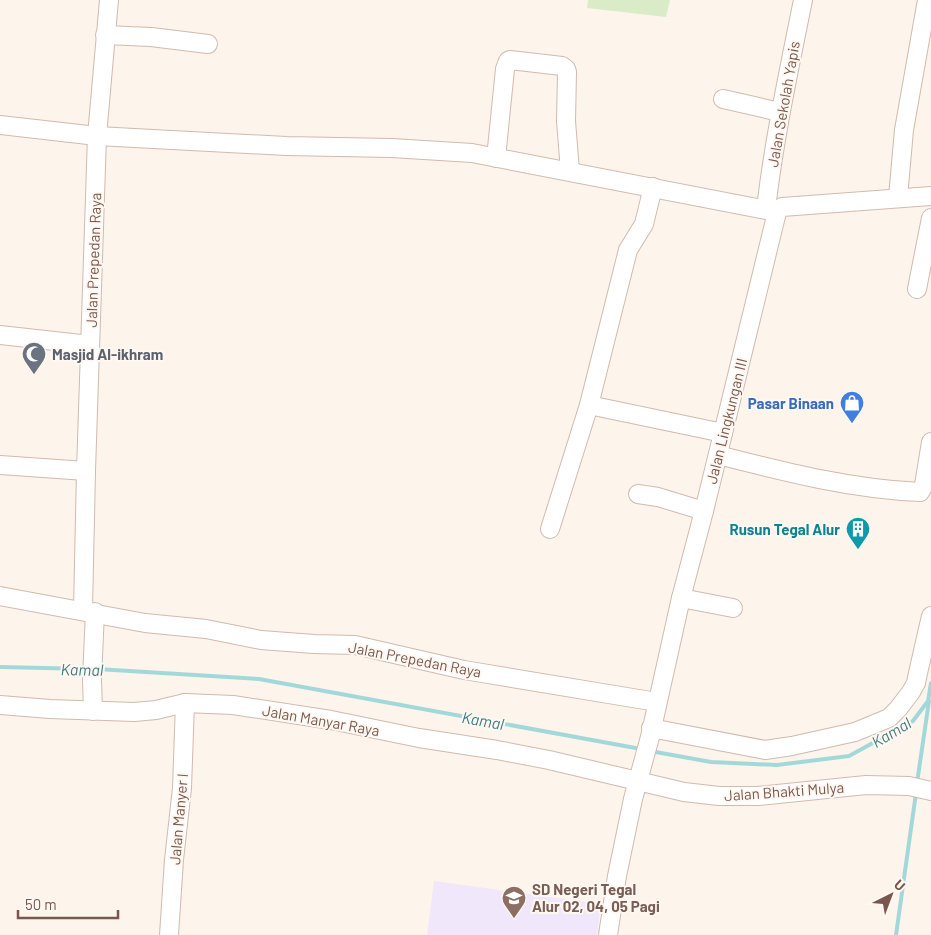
<svg xmlns="http://www.w3.org/2000/svg" width="931" height="935" viewBox="0 0 931 935" font-family="Barlow,sans-serif">
	<style>
		.education { fill: #f1e7fa }
		.green { fill: #daecc7 }
		.lines { fill: none; stroke-linecap: round; stroke-linejoin: round }
		.stream { stroke: #a3d8db; stroke-width: 4 }
		.minor-casing { stroke: #d1baaf; stroke-width: 20 }
		.minor { stroke: #fff; stroke-width: 18 }
		.labels { text-anchor: middle; dominant-baseline: central; stroke-width: 4; stroke-linejoin: round; paint-order: stroke }
		.street-label { font-size: 15px; fill: #7a574c; stroke: #fff8f2 }
		.worship-label { font-size: 15px; font-weight: bold; fill: #5b616d; stroke: #fff8f2; text-anchor: start }
		.shop-label { font-size: 15px; font-weight: bold; fill: #366cbe; stroke: #fff8f2; text-anchor: end }
		.culture-label { font-size: 15px; font-weight: bold; fill: #0d838f; stroke: #fff8f2; text-anchor: end }
		.education-label { font-size: 15px; font-weight: bold; fill: #785e54; stroke: #fff8f2; text-anchor: start }
		.water-label { font-size: 16px; font-style: italic; fill: #3e7c7f; stroke: #fff8f2 }
	</style>
	<rect width="100%" height="100%" fill="#fdf4eb"/>
	<path class="education" d="M434,881L601,904L597,935H427Z"/>
	<path class="green" d="M588,0H670L666,17L587,8Z"/>
	<g class="lines">
		<g class="stream">
			<path d="M0,667L88,669"/>
			<path d="M97,669L259,679L641,749"/>
			<path d="M650,751L711,762L777,765L849,756L913,721L928,701L931,683"/>
			<path d="M917,783L929,701"/>
			<path d="M896,935L916,793"/>
		</g>
		<defs>
			<g id="minor">
				<path d="M105,35L151,37L208,44"/>
				<path d="M723,99L780,112"/>
				<path d="M0,125L97,136L286,146L392,148L472,153L777,212"/>
				<path d="M496,158L505,69L508,61L510,60L562,66L566,69L567,72L566,121L570,171"/>
				<path d="M898,197L904,130L927,0"/>
				<path d="M766,209C774,139 789,70 803,0"/>
				<path d="M917,289L931,218"/>
				<path d="M0,335L90,345"/>
				<path d="M589,405L723,433"/>
				<path d="M718,455C785,472 851,489 920,492L924,485L931,442"/>
				<path d="M0,465L86,471"/>
				<path d="M638,494L658,497L704,511"/>
				<path d="M550,529L589,405L628,250L644,224L653,187"/>
				<path d="M0,596L145,623L206,629L261,640L314,644L355,645L464,670L657,702"/>
				<path d="M681,598L733,608"/>
				<path d="M83,610L86,471L97,136L109,0"/>
				<path d="M0,705L50,709L134,712L156,710L185,703L233,705L331,720L419,738L497,750L549,760L684,792L719,796H758L866,785L909,786L931,791"/>
				<path d="M93,711L92,679L95,612"/>
				<path d="M651,728L765,750L792,746L855,732L889,718L898,709L911,692L916,683L918,673L931,616"/>
				<path d="M169,935L174,860L182,788L185,703"/>
				<path d="M608,935L617,876L633,799L650,737L681,598L704,511L777,212L782,207L931,196"/>
			</g>
		</defs>
		<use href="#minor" class="minor-casing"/>
		<use href="#minor" class="minor"/>
	</g>
	<defs>
		<symbol id="mosque-pin" viewBox="-11 -11 22 30"><path d="M0 17L-7.5 6A9.5 9.5 0 1 1 7.5 6Z" fill="#6b7280" stroke="#fff8f2"/><path d="M3.5-4.9A6 6 0 1 0 3.5 4.9A5 5 0 1 1 3.5-4.9Z" fill="#fff"/></symbol>
		<symbol id="shop-pin" viewBox="-11 -11 22 30"><path d="M0 17L-7.5 6A9.5 9.5 0 1 1 7.5 6Z" fill="#3f7fe0" stroke="#fff8f2"/><path d="M-5-2.5h2.3a2.7 3.5 0 0 1 5.4 0H5L5.5 6h-11ZM-1.5-2.5h3a1.5 2.3 0 0 0-3 0Z" fill="#fff"/></symbol>
		<symbol id="building-pin" viewBox="-11 -11 22 30"><path d="M0 17L-7.5 6A9.5 9.5 0 1 1 7.5 6Z" fill="#0f9aa8" stroke="#fff8f2"/><path d="M-4-6H4V6H1V3H-1V6H-4ZM-2.5-4.3h1.7v1.8h-1.7ZM.8-4.3h1.7v1.8H.8ZM-2.5-1h1.7V.8h-1.7ZM.8-1h1.7V.8H.8Z" fill="#fff"/></symbol>
		<symbol id="school-pin" viewBox="-11 -11 22 30"><path d="M0 17L-7.5 6A9.5 9.5 0 1 1 7.5 6Z" fill="#8d6e63" stroke="#fff8f2"/><path d="M0-5L7-2L0 1L-7-2ZM-4 1L0 2.5L4 1V4Q0 6-4 4Z" fill="#fff"/></symbol>
	</defs>
	<g fill-rule="evenodd">
		<use href="#mosque-pin" x="20" y="340" width="28" height="38"/>
		<use href="#shop-pin" x="838" y="389" width="28" height="38"/>
		<use href="#building-pin" x="844" y="515" width="28" height="38"/>
		<use href="#school-pin" x="500" y="884" width="28" height="38"/>
	</g>
	<g class="labels">
		<g class="street-label">
			<text transform="translate(783 104) rotate(-80)">Jalan Sekolah Yapis</text>
			<text transform="translate(93 260) rotate(-88)">Jalan Prepedan Raya</text>
			<text transform="translate(726 421) rotate(-76)">Jalan Lingkungan III</text>
			<text transform="translate(415 659) rotate(11)">Jalan Prepedan Raya</text>
			<text transform="translate(321 720) rotate(10)">Jalan Manyar Raya</text>
			<text transform="translate(784 791) rotate(-4)">Jalan Bhakti Mulya</text>
			<text transform="translate(178 819) rotate(-85)">Jalan Manyer I</text>
		</g>
		<g class="worship-label">
			<text x="52" y="354">Masjid Al-ikhram</text>
		</g>
		<g class="shop-label">
			<text x="834" y="403">Pasar Binaan</text>
		</g>
		<g class="culture-label">
			<text x="840" y="529">Rusun Tegal Alur</text>
		</g>
		<g class="education-label">
			<text x="532" y="889">SD Negeri Tegal<tspan x="532" dy="17">Alur 02, 04, 05 Pagi</tspan></text>
		</g>
		<g class="water-label">
			<text transform="translate(82 669) rotate(1)">Kamal</text>
			<text transform="translate(483 720) rotate(10)">Kamal</text>
			<text transform="translate(891 732) rotate(-31)">Kamal</text>
		</g>
	</g>
	<g transform="translate(891 895) rotate(42)" stroke="#fff8f2" stroke-width="4" paint-order="stroke">
	<path d="M0-4L9 19L0 12L-9 19Z" fill="#7a574c"/>
	<text y="-8" font-size="14" font-weight="bold" text-anchor="middle" fill="#7a574c">U</text>
	</g>
	<path d="M18 910v8h100v-8" fill="none" stroke="#7a574c" stroke-width="2.5"/>
	<text x="25" y="910" font-size="15" fill="#7a574c" stroke="#fff8f2" stroke-width="4" paint-order="stroke">50 m</text>
</svg>
